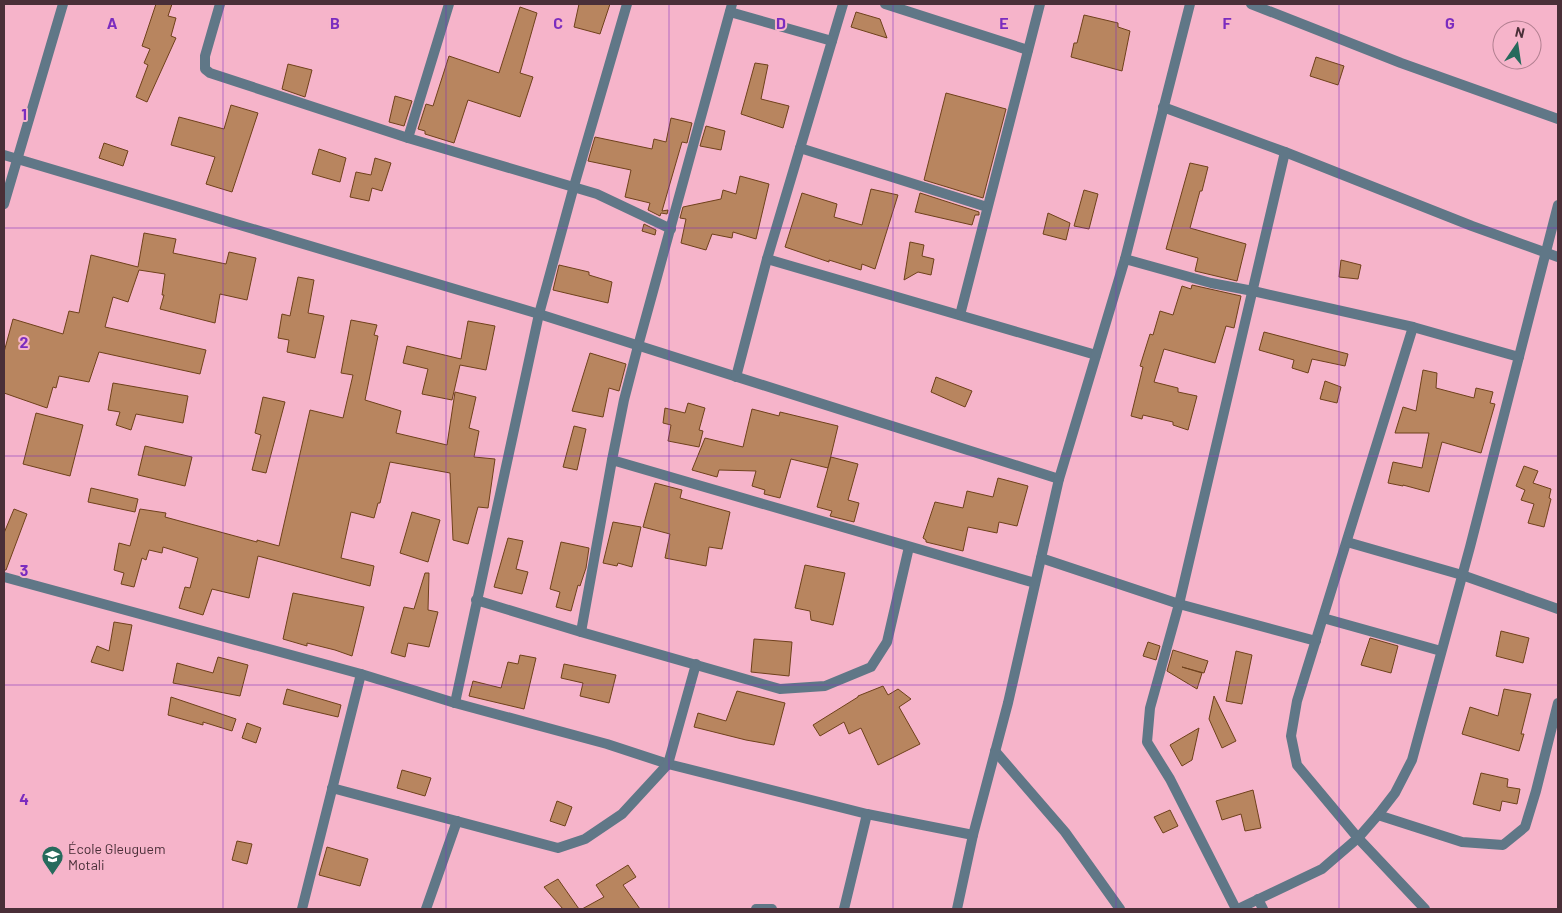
<svg xmlns="http://www.w3.org/2000/svg" width="1562" height="913" viewBox="0 0 1562 913" font-family="Barlow,sans-serif">
	<style>
		.building { fill: #b8855f; stroke: #6f411b }
		.lines { fill: none; stroke-linecap: round; stroke-linejoin: round }
		.minor { stroke: #607787; stroke-width: 10 }
		.tertiary { stroke: #607787; stroke-width: 10 }
		.grid { fill: none; stroke: #7b2cbf; stroke-width: 1; stroke-opacity: 0.55 }
		.labels { text-anchor: middle; dominant-baseline: central; stroke-width: 4; stroke-linejoin: round; paint-order: stroke }
		.poi-label { font-size: 14px; fill: #4a2f38; stroke: #f6b4ca; text-anchor: start }
		.grid-label { font-size: 16px; text-anchor: middle; font-weight: bold; fill: #7b2cbf; stroke: #f6b4ca; stroke-width: 4; stroke-linejoin: round; paint-order: stroke }
	</style>
	<rect width="100%" height="100%" fill="#f6b4ca"/>
	<g class="building">
		<path d="M156,4H172L168,16L176,18L171,36L176,38L147,102L136,97L148,65L144,63L150,49L142,46Z"/>
		<path d="M579,4H610L600,34L574,27Z"/>
		<path d="M520,7L537,13L520,73L533,77L520,117L468,100L454,143L425,134V131L418,129L426,104L433,106L449,56L499,73Z"/>
		<path d="M856,12L880,19L887,38L851,27Z"/>
		<path d="M1084,15L1118,23V27L1130,31L1122,71L1071,57L1074,43H1077Z"/>
		<path d="M1316,57L1344,66L1338,85L1310,76Z"/>
		<path d="M755,63L768,65L761,99L789,106L783,128L741,114Z"/>
		<path d="M288,64L312,70L305,97L282,89Z"/>
		<path d="M946,93L1006,109L983,198L924,180Z"/>
		<path d="M395,96L412,101L404,126L389,122Z"/>
		<path d="M231,105L258,113L232,192L206,184L215,157L171,145L179,117L224,129Z"/>
		<path d="M671,118L692,123L687,143L682,142L662,211L668,210L667,214L661,213L660,216L648,210L650,203L625,197L631,170L588,161L595,137L652,149L654,139L666,142Z"/>
		<path d="M706,126L725,131L721,150L700,146Z"/>
		<path d="M104,143L128,151L123,166L99,158Z"/>
		<path d="M319,149L346,158L340,182L312,174Z"/>
		<path d="M375,158L391,163L382,191L372,188L369,201L350,197L356,172L371,175Z"/>
		<path d="M1190,163L1208,167L1202,191H1200L1190,228L1246,244L1237,281L1195,271L1198,258L1166,249Z"/>
		<path d="M740,176L769,184L756,239L733,232L732,238L712,234L706,250L681,243L686,219L680,218L683,207L721,199L723,190L736,194Z"/>
		<path d="M871,189L898,195L875,269L862,264L861,270L829,260V262L785,247L802,193L837,204L834,217L862,225Z"/>
		<path d="M1084,190L1098,194L1089,229L1074,226Z"/>
		<path d="M920,193L979,212V215H975L972,225L915,212Z"/>
		<path d="M1048,213L1070,223L1066,240L1043,234Z"/>
		<path d="M644,224L656,230L655,235L642,231Z"/>
		<path d="M144,233L176,239L173,253L226,264L229,252L256,258L247,300L220,294L215,323L160,309L164,295H162L165,274L139,270L128,302L113,297L105,327L206,350L200,374L99,352L89,382L59,376L56,388L53,387L47,408L4,393V352L13,319L63,334L69,311L79,313L91,255L138,267Z"/>
		<path d="M910,242L924,245L922,256L934,259L931,275L918,272L904,280Z"/>
		<path d="M1341,260L1361,265L1358,279L1339,277Z"/>
		<path d="M559,265L589,272V275L612,282L608,303L553,290Z"/>
		<path d="M298,277L314,280L308,313L324,316L315,358L287,352L289,340L278,338L282,314L290,316Z"/>
		<path d="M1192,285L1241,296L1234,328L1226,326L1215,363L1164,349L1154,382L1178,388V392L1197,396L1188,430L1173,425V422L1143,415L1142,419L1131,416L1143,367L1140,366L1150,334L1153,335L1160,311L1173,315L1182,286L1191,289Z"/>
		<path d="M351,320L377,325L374,335L378,336L365,400L401,411L396,433L447,445L455,392L476,397L469,428L479,431L474,457L495,459L488,508L478,507L468,544L453,540L450,473L390,462L380,503H378L374,518L351,512L341,558L374,566L370,586L258,556L249,598L212,589L203,615L179,608L185,587L190,588L198,558L163,547L162,553L149,550L146,560L142,558L134,587L121,584L124,573L114,570L119,543L130,546L140,509L166,513L165,517L257,542V540L279,546L310,410L343,418L353,375L341,373Z"/>
		<path d="M468,321L495,326L486,370L460,365L452,400L422,394L428,369L403,363L407,346L461,359Z"/>
		<path d="M1264,332L1348,354L1345,366L1312,359L1308,373L1292,368L1294,360L1259,350Z"/>
		<path d="M590,353L626,364L619,391L609,388L603,417L572,411Z"/>
		<path d="M1423,370L1437,373L1436,388L1474,398L1476,388L1493,392L1490,403L1495,404L1481,453L1442,442L1429,492L1403,485V486L1388,483L1393,462L1422,468L1429,433H1395L1403,407L1416,411Z"/>
		<path d="M936,377L972,391L965,407L931,392Z"/>
		<path d="M1325,381L1341,387L1337,403L1320,399Z"/>
		<path d="M113,383L188,396L183,423L136,414L131,430L116,425L120,412L108,410Z"/>
		<path d="M263,397L285,402L266,473L252,470L261,435L255,433Z"/>
		<path d="M688,403L705,408L699,430L703,431L699,447L668,441L671,425L663,423L665,408L685,413Z"/>
		<path d="M752,409L779,416L780,412L838,426L828,468L791,459L780,498L764,494L765,490L752,486L756,471L719,470L717,477L692,470L705,438L743,447Z"/>
		<path d="M36,413L83,425L70,476L23,464Z"/>
		<path d="M574,426L586,429L577,470L563,467Z"/>
		<path d="M145,446L192,457L185,486L138,475Z"/>
		<path d="M831,457L858,464L848,500L859,503L854,522L830,516L832,511L817,507Z"/>
		<path d="M1524,466L1538,471L1533,483L1551,489L1549,498L1551,499L1544,527L1528,523L1534,504L1521,500L1525,490L1516,486Z"/>
		<path d="M998,478L1028,486L1017,526L999,522L997,533L968,527L963,551L926,542V540L923,538L935,502L963,508L967,491L993,497Z"/>
		<path d="M655,483L682,490L680,498L730,512L722,549L709,547L706,566L665,558L670,534L643,527Z"/>
		<path d="M91,488L138,499L135,512L88,502Z"/>
		<path d="M14,509L27,514L6,570H4V533Z"/>
		<path d="M412,512L440,520L428,562L400,553Z"/>
		<path d="M613,522L641,527L632,567L618,563L617,566L603,563Z"/>
		<path d="M508,538L523,541L516,569L528,572L522,594L494,587Z"/>
		<path d="M561,542L589,548L586,568L580,586L578,585L571,611L556,607L560,592L550,589Z"/>
		<path d="M805,565L845,573L833,625L811,620L810,611L795,608Z"/>
		<path d="M425,573H429L428,610L438,612L429,647L408,643L405,657L391,653L404,607L414,609Z"/>
		<path d="M293,593L364,607L352,656L335,650L307,643V646L283,639Z"/>
		<path d="M114,622L132,625L123,671L91,662L97,646L109,651Z"/>
		<path d="M1501,631L1529,638L1523,663L1496,656Z"/>
		<path d="M1370,638L1398,646L1391,673L1361,665Z"/>
		<path d="M754,639L792,642L789,676L751,672Z"/>
		<path d="M1148,642L1160,646L1156,660L1143,656Z"/>
		<path d="M1173,650L1208,661L1204,673L1182,667L1202,673L1197,689L1167,671Z"/>
		<path d="M1236,651L1252,655L1242,704L1226,701Z"/>
		<path d="M520,655L536,658L524,709L469,696L473,681L501,688L508,662L518,664Z"/>
		<path d="M218,657L248,665L240,696L173,683L177,663L213,673Z"/>
		<path d="M564,664L616,675L609,703L580,696L583,683L561,678Z"/>
		<path d="M883,686L888,695L898,689L911,699L899,707L920,744L878,765L861,728L849,734L844,722L820,736L813,725L858,697V696Z"/>
		<path d="M287,689L341,705L338,717L283,704Z"/>
		<path d="M1504,689L1531,694L1521,734H1524L1519,751L1462,734L1470,707L1498,716Z"/>
		<path d="M737,691L785,703L774,745L746,740L694,727L698,713L726,721Z"/>
		<path d="M1214,696L1236,741L1222,748L1209,719Z"/>
		<path d="M171,697L236,719L232,731L203,722V725L168,715Z"/>
		<path d="M247,723L261,728L256,743L242,738Z"/>
		<path d="M1199,728L1192,760L1182,766L1170,745Z"/>
		<path d="M402,770L431,778L425,796L397,788Z"/>
		<path d="M1481,773L1508,779L1507,787L1520,789L1517,804L1502,801L1500,811L1473,804Z"/>
		<path d="M1253,790L1261,828L1245,831L1241,814L1222,820L1216,801Z"/>
		<path d="M557,801L572,807L565,826L550,821Z"/>
		<path d="M1170,810L1178,826L1163,833L1154,817Z"/>
		<path d="M237,841L252,844L247,864L232,860Z"/>
		<path d="M327,847L368,859L360,886L319,875Z"/>
		<path d="M628,865L636,877L623,885L640,909H582L604,897L596,885Z"/>
		<path d="M558,879L579,909H563L544,887Z"/>
	</g>
	<g class="lines">
		<g class="minor">
			<path d="M220,4L205,56V69L210,73L408,138L597,194L671,229"/>
			<path d="M732,4L638,346L624,400L612,460L1035,583"/>
			<path d="M843,4L767,259L1096,355"/>
			<path d="M885,4L1028,50"/>
			<path d="M1251,4L1401,63L1558,119"/>
			<path d="M730,12L832,41"/>
			<path d="M1163,107L1285,152L1472,226L1558,257"/>
			<path d="M408,138L449,4"/>
			<path d="M800,148L987,207"/>
			<path d="M4,155L539,314L1059,479"/>
			<path d="M1125,259L1211,283L1253,291L1413,327L1519,357"/>
			<path d="M960,315L1040,4"/>
			<path d="M1413,327L1297,701L1291,736L1297,765L1358,838L1425,909"/>
			<path d="M736,377L767,259"/>
			<path d="M1347,542L1462,575L1558,609"/>
			<path d="M1041,558L1179,604L1316,641"/>
			<path d="M4,577L361,674L455,703L607,744L668,764L867,814L973,835"/>
			<path d="M476,600L581,632L780,689L825,686L871,667L887,642L909,547"/>
			<path d="M1323,618L1441,651"/>
			<path d="M581,632L612,460"/>
			<path d="M455,703L539,314L574,186L627,4"/>
			<path d="M995,751L1065,832L1120,909"/>
			<path d="M332,788L558,848L585,839L622,814L668,764L696,664"/>
			<path d="M1378,815L1462,842L1503,845L1525,827L1536,791L1558,703"/>
			<path d="M1258,899L1263,909"/>
			<path d="M302,909L361,674"/>
			<path d="M426,909L457,821"/>
			<path d="M756,909H772"/>
			<path d="M844,909L867,814"/>
			<path d="M957,909L973,835L1008,703L1059,479L1125,259L1190,4"/>
			<path d="M1236,909L1170,779L1147,742L1150,708L1179,604L1285,152"/>
			<path d="M1238,909L1322,869L1358,838L1378,815L1395,793L1412,760L1470,547L1558,205"/>
		</g>
		<path class="tertiary" d="M4,204L63,4"/>
	</g>
	<path class="grid" d="M223,4V909M446,4V909M669,4V909M893,4V909M1116,4V909M1339,4V909M4,228H1558M4,456H1558M4,685H1558"/>
	<defs>
		<symbol id="school-pin" viewBox="-11 -11 22 30"><path d="M0 17L-7.5 6A9.5 9.5 0 1 1 7.5 6Z" fill="#266a5c" stroke="#f6b4ca"/><path d="M0-5L7-2L0 1L-7-2ZM-4 1L0 2.5L4 1V4Q0 6-4 4Z" fill="#fff"/></symbol>
	</defs>
	<g fill-rule="evenodd">
		<use href="#school-pin" x="40" y="844" width="25" height="34"/>
	</g>
	<g class="labels">
		<g class="poi-label">
			<text x="68" y="848">École Gleuguem<tspan x="68" dy="16">Motali</tspan></text>
		</g>
	</g>
	<g class="grid-label">
		<text x="112" y="29">A</text>
		<text x="335" y="29">B</text>
		<text x="558" y="29">C</text>
		<text x="781" y="29">D</text>
		<text x="1004" y="29">E</text>
		<text x="1227" y="29">F</text>
		<text x="1450" y="29">G</text>
		<text x="24" y="120">1</text>
		<text x="24" y="348">2</text>
		<text x="24" y="576">3</text>
		<text x="24" y="805">4</text>
	</g>
	<rect width="1562" height="913" fill="none" stroke="#4a2f38" stroke-width="10"/>
	<g transform="translate(1517 45) rotate(13)"><circle r="24" fill="#f6b4ca" stroke="#b17f90"/>
	<path d="M0-4L9 19L0 12L-9 19Z" fill="#266a5c"/>
	<text y="-8" font-size="14" font-weight="bold" text-anchor="middle" fill="#4a2f38">N</text>
	</g>
</svg>
